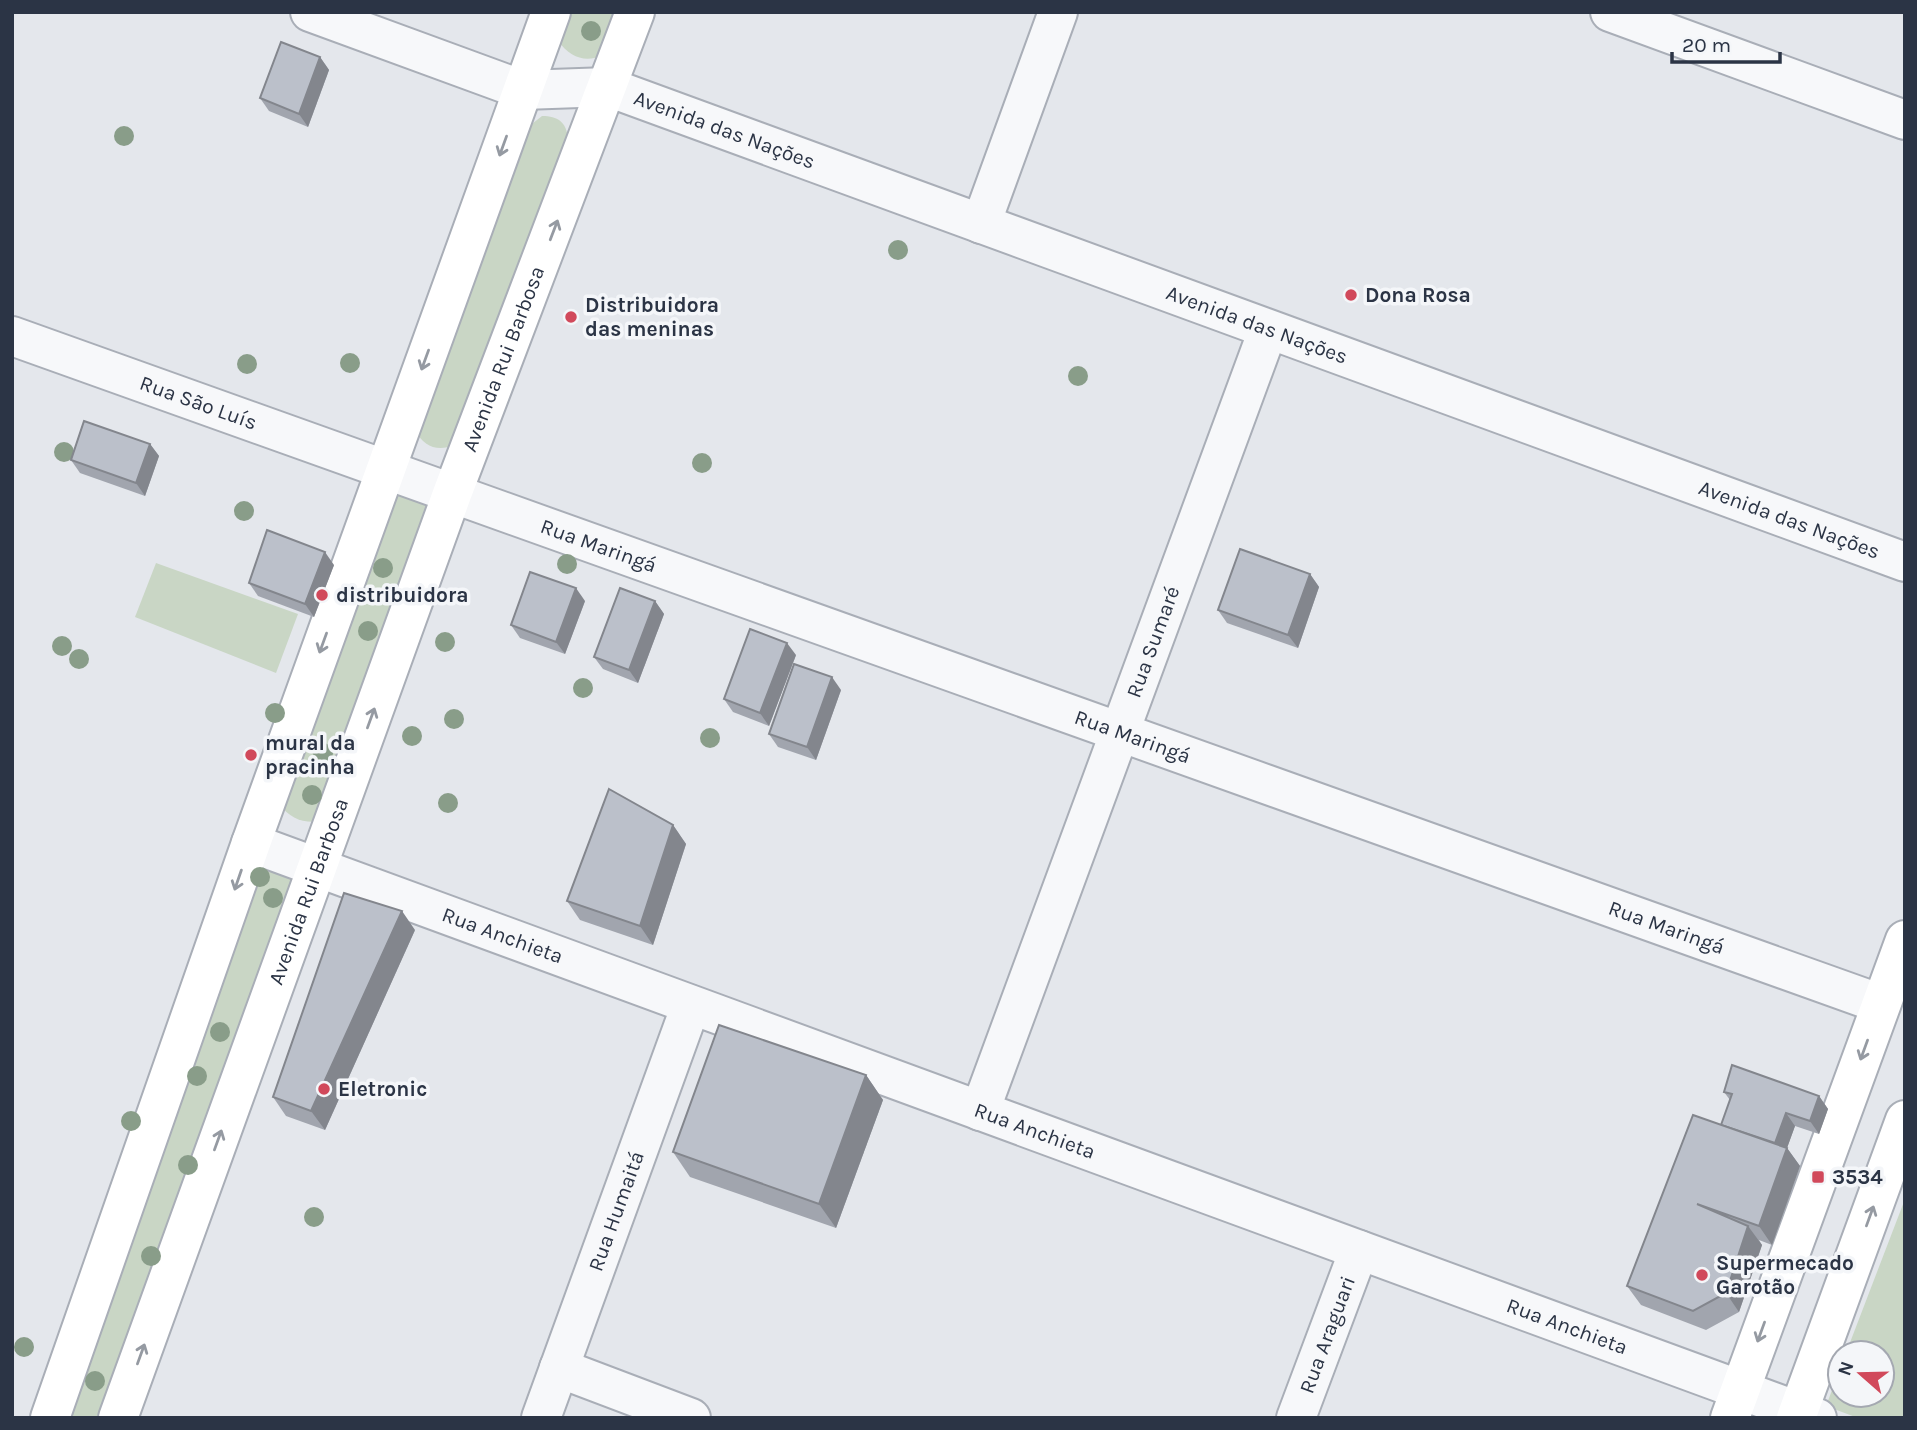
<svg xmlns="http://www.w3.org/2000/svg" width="1917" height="1430" viewBox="0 0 1917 1430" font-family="Karla,sans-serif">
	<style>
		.green { fill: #c9d6c5 }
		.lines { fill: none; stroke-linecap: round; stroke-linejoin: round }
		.street-casing { stroke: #a9aeb7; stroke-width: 42 }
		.secondary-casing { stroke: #a9aeb7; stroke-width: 42 }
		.street { stroke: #f7f8fa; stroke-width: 38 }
		.secondary { stroke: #fff; stroke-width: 38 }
		.tree { fill: #899d89 }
		.wall { fill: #a1a5ae }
		.shaded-wall { fill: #83868d }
		.building { fill: #bbc0ca; stroke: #83868d; stroke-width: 2 }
		.oneway { stroke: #959aa2 }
		.poi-dot { fill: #d1495b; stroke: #f4f6f9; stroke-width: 2.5 }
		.labels { text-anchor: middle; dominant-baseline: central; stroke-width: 7; stroke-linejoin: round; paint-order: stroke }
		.street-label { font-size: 21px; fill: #2b3445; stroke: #f4f6f9 }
		.poi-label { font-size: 21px; font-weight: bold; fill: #2b3445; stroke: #f4f6f9; text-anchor: start }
	</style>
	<rect width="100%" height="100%" fill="#e4e7ec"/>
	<g class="green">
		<path d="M568,12H620L604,55C585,63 571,58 558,41Z"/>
		<path d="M542,116C558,116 566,122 568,138L455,445C437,452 424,447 415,430L528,127Z"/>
		<path d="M397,491L433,506L323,821C303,824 291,819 279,804Z"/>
		<path d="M156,563L298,614L276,673L135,617Z"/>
		<path d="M266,866L296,878L107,1418H57L258,869Z"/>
		<path d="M1905,1199V1418H1858L1826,1406L1840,1369V1395H1882V1353H1846Z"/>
	</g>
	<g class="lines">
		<defs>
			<g id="street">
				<path id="s1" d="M310,12L523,90L608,87L1905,562"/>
				<path d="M1610,12L1905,120"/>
				<path d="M981,224L1058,12"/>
				<path id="s2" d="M12,336L1881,1004"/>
				<path id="s3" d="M251,843L1817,1418"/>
				<path id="s4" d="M980,1111L1268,330"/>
				<path d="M559,1368L691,1418"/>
				<path id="s5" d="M541,1418L691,1005"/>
				<path id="s6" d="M1296,1418L1359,1250"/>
			</g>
			<g id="secondary">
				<path d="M50,1418L251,843L551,12"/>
				<path id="s7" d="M118,1418L452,494L635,12"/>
				<path d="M1730,1418L1905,940"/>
				<path d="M1796,1418L1905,1120"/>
			</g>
		</defs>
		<use href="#street" class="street-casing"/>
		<use href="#secondary" class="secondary-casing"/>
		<use href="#street" class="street"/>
		<use href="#secondary" class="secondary"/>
	</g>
	<g class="tree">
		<circle cx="591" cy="31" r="10"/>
		<circle cx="124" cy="136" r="10"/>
		<circle cx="898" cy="250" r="10"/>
		<circle cx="350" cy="363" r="10"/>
		<circle cx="247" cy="364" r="10"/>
		<circle cx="1078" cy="376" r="10"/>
		<circle cx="64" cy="452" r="10"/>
		<circle cx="702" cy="463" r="10"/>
		<circle cx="244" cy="511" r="10"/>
		<circle cx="567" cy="564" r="10"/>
		<circle cx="383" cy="568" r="10"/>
		<circle cx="368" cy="631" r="10"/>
		<circle cx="445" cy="642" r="10"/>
		<circle cx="62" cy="646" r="10"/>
		<circle cx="79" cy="659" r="10"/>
		<circle cx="583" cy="688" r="10"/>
		<circle cx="275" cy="713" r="10"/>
		<circle cx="454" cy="719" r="10"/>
		<circle cx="412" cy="736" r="10"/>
		<circle cx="710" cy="738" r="10"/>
		<circle cx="323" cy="753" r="10"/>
		<circle cx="312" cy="795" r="10"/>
		<circle cx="448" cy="803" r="10"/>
		<circle cx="260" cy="877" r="10"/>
		<circle cx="273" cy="898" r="10"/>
		<circle cx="220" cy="1032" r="10"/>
		<circle cx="197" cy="1076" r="10"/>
		<circle cx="131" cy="1121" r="10"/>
		<circle cx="188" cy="1165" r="10"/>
		<circle cx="314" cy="1217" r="10"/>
		<circle cx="151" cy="1256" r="10"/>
		<circle cx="24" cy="1347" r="10"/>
		<circle cx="95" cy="1381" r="10"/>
	</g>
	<g class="wall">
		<path d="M320,57L329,70L308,127L269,111L260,98Z"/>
		<path d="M150,444L159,456L145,496L80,473L71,460Z"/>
		<path d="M334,565L314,617L258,596L249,583Z"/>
		<path d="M1310,574L1319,587L1298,648L1227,623L1218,610Z"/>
		<path d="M585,601L565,654L520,638L511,625Z"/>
		<path d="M655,601L664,614L638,683L603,669L594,657Z"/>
		<path d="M796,655L769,726L733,712L724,699Z"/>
		<path d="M841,690L816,760L778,747L769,734Z"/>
		<path d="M673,825L686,844L653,945L580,920L567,901Z"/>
		<path d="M415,930L325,1130L286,1116L273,1097Z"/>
		<path d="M866,1075L883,1100L836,1228L690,1177L673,1152Z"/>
		<path d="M1724,1092L1819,1096L1828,1109L1819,1134L1795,1126L1787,1148L1800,1166L1772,1245L1759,1240L1762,1245L1739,1312L1706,1330L1641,1305L1627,1286L1721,1125L1730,1100Z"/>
	</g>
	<g class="shaded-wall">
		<path d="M320,57L329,70L308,127L299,114Z"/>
		<path d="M150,444L159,456L145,496L136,483Z"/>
		<path d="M325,552L334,565L314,617L305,604Z"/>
		<path d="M1310,574L1319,587L1298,648L1288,635Z"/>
		<path d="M576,588L585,601L565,654L556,642Z"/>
		<path d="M655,601L664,614L638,683L629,670Z"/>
		<path d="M787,643L796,655L769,726L760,713Z"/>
		<path d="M832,677L841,690L816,760L807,747Z"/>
		<path d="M673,825L686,844L653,945L640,926Z"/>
		<path d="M402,911L415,930L325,1130L311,1111Z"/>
		<path d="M866,1075L883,1100L836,1228L819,1204Z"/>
		<path d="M1819,1096L1828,1109L1819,1134L1810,1121Z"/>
		<path d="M1786,1113L1795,1126L1787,1148L1800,1166L1772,1245L1759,1226L1774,1147Z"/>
		<path d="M1748,1226L1762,1245L1739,1312L1726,1293Z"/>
	</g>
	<g class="building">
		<path d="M281,42L320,57L299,114L260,98Z"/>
		<path d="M84,421L150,444L136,483L71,460Z"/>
		<path d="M267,530L325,552L305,604L249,583Z"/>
		<path d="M1240,549L1310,574L1288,635L1218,610Z"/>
		<path d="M530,572L576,588L556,642L511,625Z"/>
		<path d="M620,588L655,601L629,670L594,657Z"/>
		<path d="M750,629L787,643L760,713L724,699Z"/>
		<path d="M794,664L832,677L807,747L769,734Z"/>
		<path d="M609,789L673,825L640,926L567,901Z"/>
		<path d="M344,893L402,911L311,1111L273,1097Z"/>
		<path d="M719,1025L866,1075L819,1204L673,1152Z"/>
		<path d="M1732,1065L1819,1096L1810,1121L1786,1113L1775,1143L1721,1125L1732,1094L1724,1092Z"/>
		<path d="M1693,1115L1787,1148L1759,1226L1697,1204L1748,1226L1726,1293L1693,1311L1627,1286Z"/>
	</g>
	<defs><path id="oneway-shaft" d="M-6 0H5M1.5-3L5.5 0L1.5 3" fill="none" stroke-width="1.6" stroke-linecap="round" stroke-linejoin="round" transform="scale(1.75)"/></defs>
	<g class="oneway">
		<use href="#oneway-shaft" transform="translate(503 146) rotate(110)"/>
		<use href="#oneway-shaft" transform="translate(554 230) rotate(-69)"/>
		<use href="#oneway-shaft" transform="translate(425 360) rotate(110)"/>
		<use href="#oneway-shaft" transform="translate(323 643) rotate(110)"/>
		<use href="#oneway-shaft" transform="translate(371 718) rotate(-70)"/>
		<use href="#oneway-shaft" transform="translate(238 880) rotate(109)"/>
		<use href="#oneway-shaft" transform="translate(1864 1050) rotate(110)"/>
		<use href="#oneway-shaft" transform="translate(218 1140) rotate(-70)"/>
		<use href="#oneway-shaft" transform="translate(1870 1216) rotate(-70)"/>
		<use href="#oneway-shaft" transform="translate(1761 1332) rotate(110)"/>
		<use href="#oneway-shaft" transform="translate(141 1354) rotate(-70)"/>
	</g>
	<g class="poi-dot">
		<circle cx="1351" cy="295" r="7"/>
		<circle cx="571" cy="317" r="7"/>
		<circle cx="322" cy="595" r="7"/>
		<circle cx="251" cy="755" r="7"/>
		<circle cx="324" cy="1089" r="7"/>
		<rect x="1811" y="1170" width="14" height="14" rx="3.5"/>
		<circle cx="1702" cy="1275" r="7"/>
	</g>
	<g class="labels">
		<g class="street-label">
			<text stroke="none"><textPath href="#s1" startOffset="436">Avenida das Nações</textPath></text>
			<text stroke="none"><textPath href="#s1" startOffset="1003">Avenida das Nações</textPath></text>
			<text stroke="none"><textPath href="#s7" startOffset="1127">Avenida Rui Barbosa</textPath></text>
			<text stroke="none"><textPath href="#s2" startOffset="198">Rua São Luís</textPath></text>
			<text stroke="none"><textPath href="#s1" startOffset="1570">Avenida das Nações</textPath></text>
			<text stroke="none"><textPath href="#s2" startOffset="623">Rua Maringá</textPath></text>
			<text stroke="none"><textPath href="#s4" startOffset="500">Rua Sumaré</textPath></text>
			<text stroke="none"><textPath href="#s2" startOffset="1190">Rua Maringá</textPath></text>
			<text stroke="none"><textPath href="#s7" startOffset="560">Avenida Rui Barbosa</textPath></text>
			<text stroke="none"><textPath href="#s2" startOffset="1757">Rua Maringá</textPath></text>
			<text stroke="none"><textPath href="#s3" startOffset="268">Rua Anchieta</textPath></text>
			<text stroke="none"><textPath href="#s3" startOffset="835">Rua Anchieta</textPath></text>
			<text stroke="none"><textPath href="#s5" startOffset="220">Rua Humaitá</textPath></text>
			<text stroke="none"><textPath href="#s3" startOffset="1402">Rua Anchieta</textPath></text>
			<text stroke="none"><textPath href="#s6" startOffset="89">Rua Araguari</textPath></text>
		</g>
		<g class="poi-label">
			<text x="1365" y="295">Dona Rosa</text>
			<text x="585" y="305">Distribuidora<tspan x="585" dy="24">das meninas</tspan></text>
			<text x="336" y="595">distribuidora</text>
			<text x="265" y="743">mural da<tspan x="265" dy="24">pracinha</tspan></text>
			<text x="338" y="1089">Eletronic</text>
			<text x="1832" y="1177">3534</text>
			<text x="1716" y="1263">Supermecado<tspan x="1716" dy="24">Garotão</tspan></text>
		</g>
	</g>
	<rect width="1917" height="1430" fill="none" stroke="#2b3445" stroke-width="28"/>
	<g transform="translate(1861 1374) rotate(290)"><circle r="33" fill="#f4f6f9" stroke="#a4a8b1" stroke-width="2"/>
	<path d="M0-5L12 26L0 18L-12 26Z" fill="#d1495b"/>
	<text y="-10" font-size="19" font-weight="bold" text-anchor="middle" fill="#2b3445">N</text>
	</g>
	<path d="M1672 52v10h108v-10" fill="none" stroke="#2b3445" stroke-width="3.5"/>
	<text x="1682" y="52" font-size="21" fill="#2b3445" stroke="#f4f6f9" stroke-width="5" paint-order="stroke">20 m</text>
</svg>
